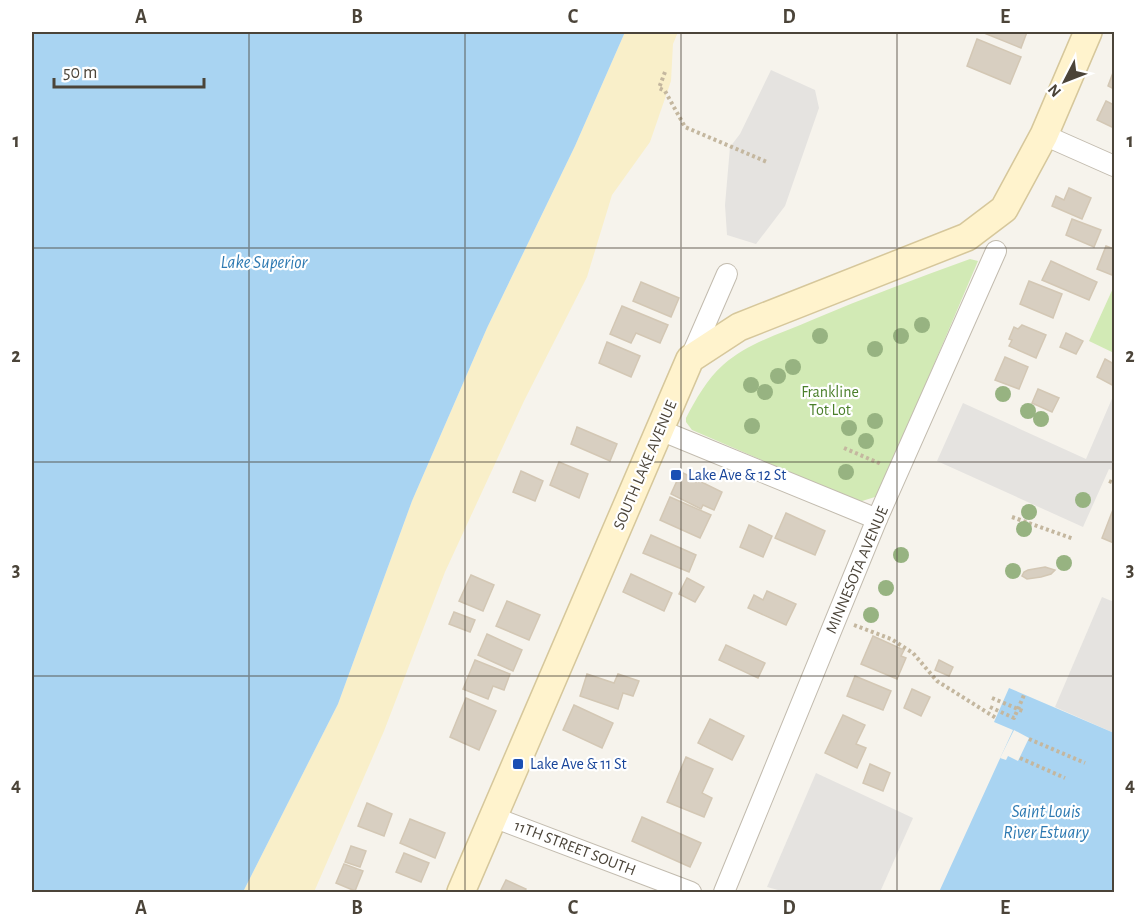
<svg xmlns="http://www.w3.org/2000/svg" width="1146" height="924" viewBox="0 0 1146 924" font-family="'Alegreya Sans',sans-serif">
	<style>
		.green { fill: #d2eab5 }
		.sand { fill: #f9efc9 }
		.parking { fill: #e5e3e0 }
		.water { fill: #a9d4f2 }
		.pier { fill: #f6f3ec }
		.building { fill: #d8cfc1; stroke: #d3c7b4; stroke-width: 1.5 }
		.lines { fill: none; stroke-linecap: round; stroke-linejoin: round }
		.street-casing { stroke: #c2bbae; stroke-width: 22 }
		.secondary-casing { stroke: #d6c79b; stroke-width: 30 }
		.path { stroke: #c4b79f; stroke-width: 4; stroke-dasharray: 3 3; stroke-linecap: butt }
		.street { stroke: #fff; stroke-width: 20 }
		.secondary { stroke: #fff3cd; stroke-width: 27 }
		.tree { fill: #97b381 }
		.grid { fill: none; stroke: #4b4439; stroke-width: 1.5; stroke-opacity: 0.55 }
		.transit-dot { fill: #1a4fb4; stroke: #fff; stroke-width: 2 }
		.labels { text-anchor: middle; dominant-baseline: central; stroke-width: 4.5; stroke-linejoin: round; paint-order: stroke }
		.park-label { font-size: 16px; fill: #4a7f2a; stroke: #fff }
		.street-label { font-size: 16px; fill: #4b4439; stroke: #fff }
		.transit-label { font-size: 16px; fill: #164399; stroke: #fff; text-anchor: start }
		.water-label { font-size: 18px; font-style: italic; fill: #2e7ab2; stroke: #fff }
		.neatline { fill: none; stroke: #4b4439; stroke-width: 2 }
		.grid-label { font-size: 20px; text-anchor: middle; font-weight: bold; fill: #4b4439 }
	</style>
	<rect width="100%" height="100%" fill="#f6f3ec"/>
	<g class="green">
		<path d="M970,259L978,261L878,496L859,502L692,430L686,422V418C696,399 707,379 723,365C748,343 782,333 812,320C864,298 917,278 970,259Z"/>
		<path d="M1114,286V353L1089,341Z"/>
	</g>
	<path class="sand" d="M625,32H678L673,44L671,81L650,142L612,195L587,277L524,401L445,572L384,731L314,892H243L338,704L412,501L487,328L575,146Z"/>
	<g class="parking">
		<path d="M771,70L815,90L819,108L785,206L756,244L727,235L725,205L730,147L740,134Z"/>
		<path d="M1114,394V471L1109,469L1083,527L937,461L963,403L1086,459Z"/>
		<path d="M1102,597L1114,602V733L1055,707Z"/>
		<path d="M816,773L913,818L880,892H821L778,890L767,887Z"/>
	</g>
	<g class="water">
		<path d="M32,32H625L575,146L487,328L412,501L338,704L243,892H32Z"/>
		<path d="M1009,688L1114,733V892H939L1013,730L994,722Z"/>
	</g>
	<path class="pier" d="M1014,730L1029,738L1018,761L1008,756L1006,760L1000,758Z"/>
	<g class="building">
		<path d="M984,32H1027L1021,48L984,33Z"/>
		<path d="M977,39L1021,57L1010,84L967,66Z"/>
		<path d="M1114,70V89L1108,86Z"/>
		<path d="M1106,101L1114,105V128L1097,120Z"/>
		<path d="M1069,188L1091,198L1082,219L1052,206L1056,196L1064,200Z"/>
		<path d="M1072,219L1101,230L1094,247L1066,235Z"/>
		<path d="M1106,246L1114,249V270L1112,275L1097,269Z"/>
		<path d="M1051,261L1097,282L1089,300L1042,280Z"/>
		<path d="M1029,281L1062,294L1053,318L1020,304Z"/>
		<path d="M641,282L679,298L671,317L633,301Z"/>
		<path d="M622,306L668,325L660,343L636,333L631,343L610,334Z"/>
		<path d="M1022,325L1046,335L1036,358L1009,346L1012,340L1009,339L1014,327L1018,329Z"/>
		<path d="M1066,333L1083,341L1076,354L1060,347Z"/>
		<path d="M607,342L640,356L631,377L599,363Z"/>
		<path d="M1005,357L1028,367L1019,389L995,380Z"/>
		<path d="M1105,359L1114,364V386L1097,377Z"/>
		<path d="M1038,389L1059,398L1052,412L1032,403Z"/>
		<path d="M577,427L617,444L610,461L571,444Z"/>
		<path d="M559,462L588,474L579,498L550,485Z"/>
		<path d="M521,471L543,481L535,501L513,492Z"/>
		<path d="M681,472L722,492L714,510L703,505L701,509L671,494Z"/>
		<path d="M670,497L711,515L700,538L660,520Z"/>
		<path d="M1114,507V543L1102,538Z"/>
		<path d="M786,513L825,531L815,555L775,538Z"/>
		<path d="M749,525L772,536L763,557L740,547Z"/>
		<path d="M651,535L696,555L689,572L643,553Z"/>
		<path d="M1045,567L1055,570L1051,574L1041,577L1027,579L1022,576L1024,572L1028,570Z"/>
		<path d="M631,574L672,593L664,611L623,592Z"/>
		<path d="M471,575L494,585L483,611L459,601Z"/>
		<path d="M687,578L704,587L695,602L679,594Z"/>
		<path d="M767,591L796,604L786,625L748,608L754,595L763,600Z"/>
		<path d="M507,601L540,615L529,640L496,626Z"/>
		<path d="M454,612L475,620L470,632L449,624Z"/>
		<path d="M487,634L522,650L513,671L478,655Z"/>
		<path d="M873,636L904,650L901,656L906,658L897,679L861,664Z"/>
		<path d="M726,645L765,663L758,678L719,660Z"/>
		<path d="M475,660L510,674L504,690L493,686L488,699L463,689Z"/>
		<path d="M939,660L953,667L949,676L935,670Z"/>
		<path d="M587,674L614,683L618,674L639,681L633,696L623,693L618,709L580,696Z"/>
		<path d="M855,676L891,691L883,710L847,696Z"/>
		<path d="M912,689L930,697L921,716L904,708Z"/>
		<path d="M466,698L496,711L479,750L450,737Z"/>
		<path d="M574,705L613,723L602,748L563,730Z"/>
		<path d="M843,715L865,725L856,744L866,748L857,768L825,753Z"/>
		<path d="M710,719L744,736L732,760L698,743Z"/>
		<path d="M686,757L713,769L702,793L712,798L704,817L667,802Z"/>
		<path d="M870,764L890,773L883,791L863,783Z"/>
		<path d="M367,803L392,814L384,836L358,826Z"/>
		<path d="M642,817L701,843L690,867L632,841Z"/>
		<path d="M410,819L445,833L435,858L400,843Z"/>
		<path d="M351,846L366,851L360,867L345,862Z"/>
		<path d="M404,853L429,863L421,882L396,872Z"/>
		<path d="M344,864L363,871L355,891L336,883Z"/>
		<path d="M506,880L526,889L524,892H500Z"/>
	</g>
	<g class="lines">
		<defs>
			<g id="street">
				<path d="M1044,135L1114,166"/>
				<path d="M690,359L727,274"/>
				<path d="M660,430L877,519"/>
				<path d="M493,817L691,892"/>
				<path d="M724,892L877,519L996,251"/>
			</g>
			<path id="secondary" d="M461,892L690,359L739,327L967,237L1004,209L1044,135L1088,32"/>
		</defs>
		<use href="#street" class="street-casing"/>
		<use href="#secondary" class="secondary-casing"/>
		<g class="path">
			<path d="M665,72L659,88L665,91L685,127L767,162"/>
			<path d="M844,448L881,464"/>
			<path d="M1109,481L1114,483"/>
			<path d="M1012,517L1074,539"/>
			<path d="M854,625L891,639L913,653L937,681L996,718"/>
			<path d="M992,698L1025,712"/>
			<path d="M990,707L1014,718L1024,695"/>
			<path d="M1029,739L1085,763"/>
			<path d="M1020,758L1065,778"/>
		</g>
		<use href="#street" class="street"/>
		<use href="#secondary" class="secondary"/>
	</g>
	<g class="tree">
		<circle cx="922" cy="325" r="8"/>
		<circle cx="820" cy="336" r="8"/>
		<circle cx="901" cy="336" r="8"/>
		<circle cx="875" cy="349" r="8"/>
		<circle cx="793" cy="367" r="8"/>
		<circle cx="778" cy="376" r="8"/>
		<circle cx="751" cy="385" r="8"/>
		<circle cx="765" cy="392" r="8"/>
		<circle cx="1003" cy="394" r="8"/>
		<circle cx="1028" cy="411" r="8"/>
		<circle cx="1041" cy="419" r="8"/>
		<circle cx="875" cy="421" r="8"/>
		<circle cx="752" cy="426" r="8"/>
		<circle cx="849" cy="428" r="8"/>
		<circle cx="866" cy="441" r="8"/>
		<circle cx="846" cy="472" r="8"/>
		<circle cx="1083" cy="500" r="8"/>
		<circle cx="1029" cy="512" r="8"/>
		<circle cx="1024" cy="529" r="8"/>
		<circle cx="901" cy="555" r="8"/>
		<circle cx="1064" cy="563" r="8"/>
		<circle cx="1013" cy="571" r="8"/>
		<circle cx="886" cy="588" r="8"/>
		<circle cx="871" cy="615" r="8"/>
	</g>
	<path class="grid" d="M249,32V892M465,32V892M681,32V892M897,32V892M32,248H1114M32,462H1114M32,676H1114"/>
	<g class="transit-dot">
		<rect x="670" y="469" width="12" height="12" rx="3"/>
		<rect x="512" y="758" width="12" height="12" rx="3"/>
	</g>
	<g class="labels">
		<g class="park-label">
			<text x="830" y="392">Frankline<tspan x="830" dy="18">Tot Lot</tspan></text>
		</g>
		<g class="street-label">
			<text transform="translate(645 465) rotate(-67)">SOUTH LAKE AVENUE</text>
			<text transform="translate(857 570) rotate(-67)">MINNESOTA AVENUE</text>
			<text transform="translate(575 848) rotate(21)">11TH STREET SOUTH</text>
		</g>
		<g class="transit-label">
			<text x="688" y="475">Lake Ave &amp; 12 St</text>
			<text x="530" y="764">Lake Ave &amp; 11 St</text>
		</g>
		<g class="water-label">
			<text x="264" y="263">Lake Superior</text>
			<text x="1046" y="812">Saint Louis<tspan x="1046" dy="21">River Estuary</tspan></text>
		</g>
	</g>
	<rect width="1146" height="924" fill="none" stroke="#ffffff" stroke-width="66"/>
	<g transform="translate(1065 81) rotate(228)" stroke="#ffffff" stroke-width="4.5" paint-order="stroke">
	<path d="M0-4.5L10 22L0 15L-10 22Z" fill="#4b4439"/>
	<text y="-9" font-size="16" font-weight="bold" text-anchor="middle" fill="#4b4439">N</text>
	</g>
	<path d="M54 78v9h150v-9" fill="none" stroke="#4b4439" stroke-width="3"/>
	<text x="63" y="78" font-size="18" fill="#4b4439" stroke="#ffffff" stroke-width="4.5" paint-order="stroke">50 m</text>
	<rect x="33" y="33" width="1080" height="858" class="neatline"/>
	<g class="grid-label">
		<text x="141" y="23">A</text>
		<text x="357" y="23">B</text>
		<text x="573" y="23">C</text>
		<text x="789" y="23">D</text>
		<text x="1005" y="23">E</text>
		<text x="16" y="147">1</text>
		<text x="1130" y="147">1</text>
		<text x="16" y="362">2</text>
		<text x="1130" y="362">2</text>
		<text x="16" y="576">3</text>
		<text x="1130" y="576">3</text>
		<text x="16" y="791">4</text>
		<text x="1130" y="791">4</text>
		<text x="141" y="914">A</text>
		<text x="357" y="914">B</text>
		<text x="573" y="914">C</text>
		<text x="789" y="914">D</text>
		<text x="1005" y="914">E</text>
	</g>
</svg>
